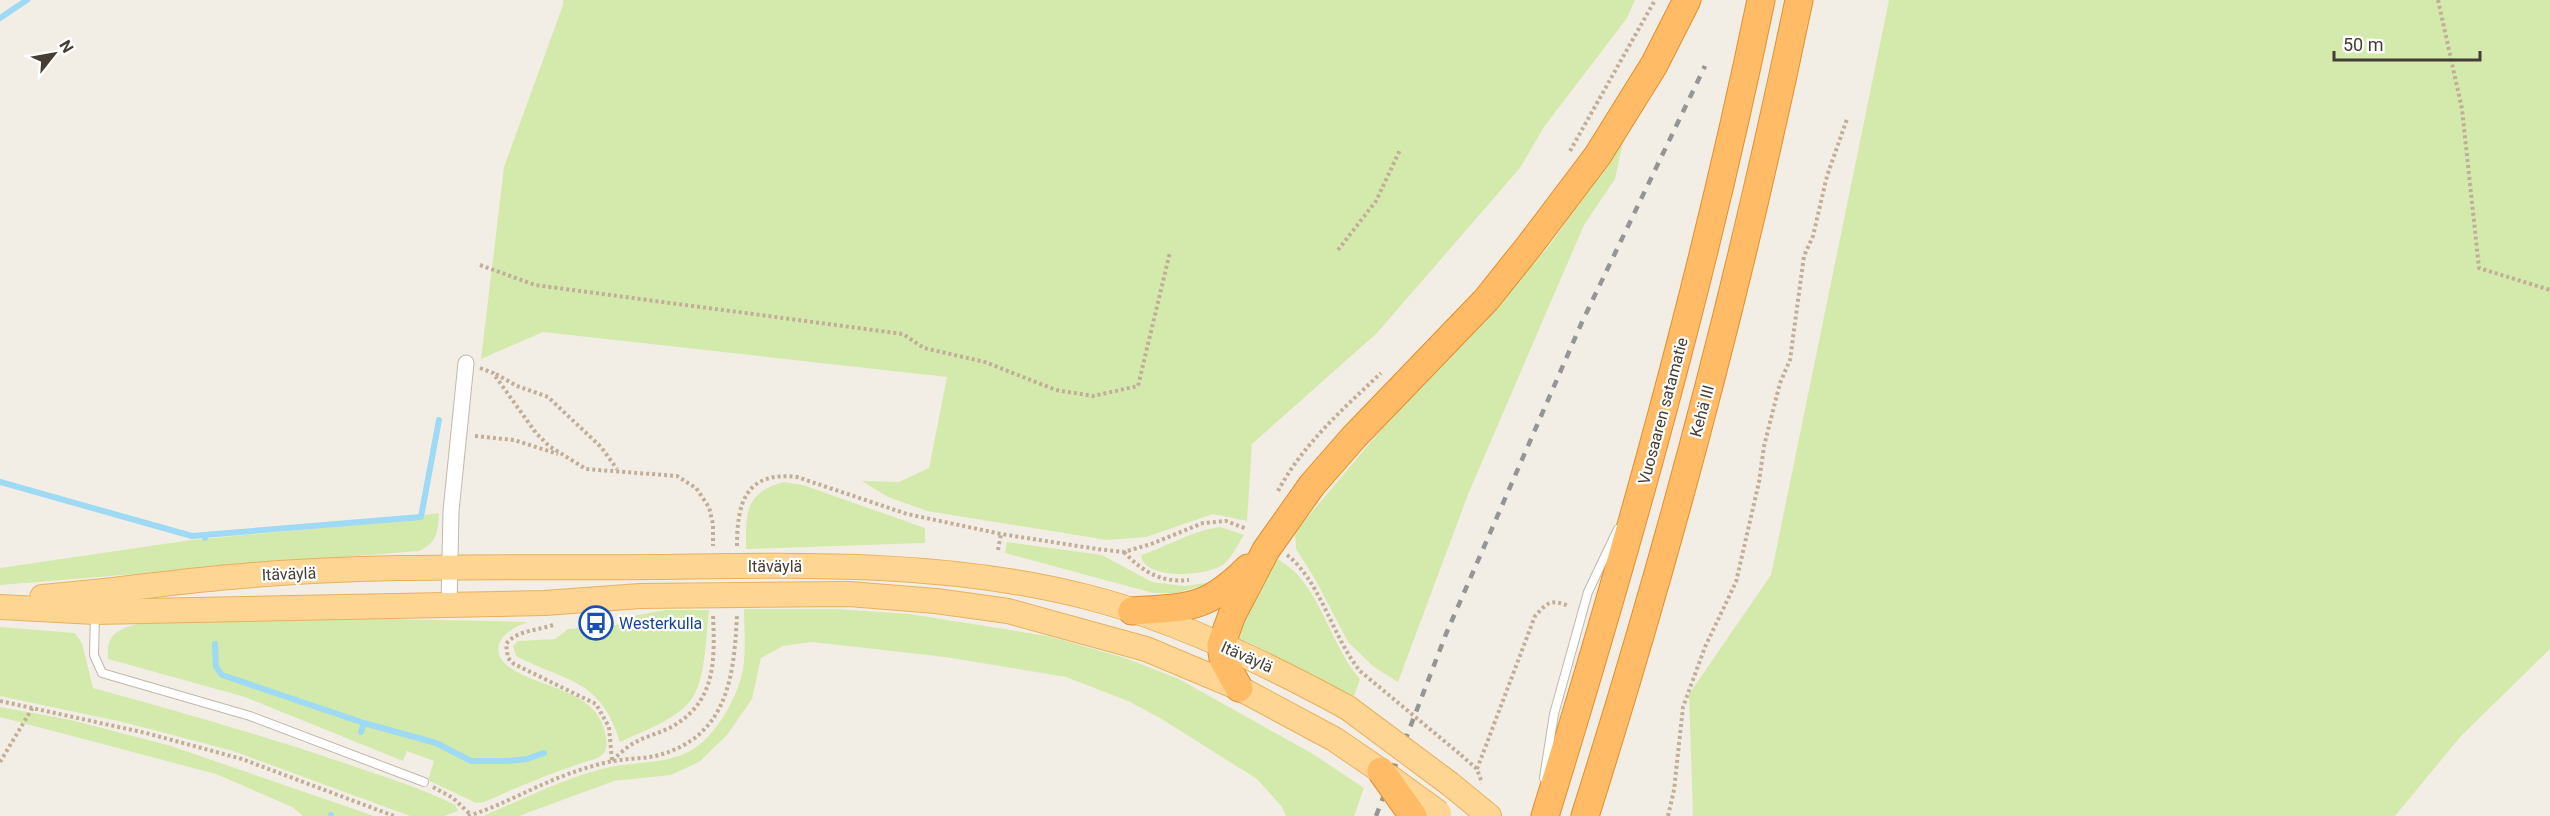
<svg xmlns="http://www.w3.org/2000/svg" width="2550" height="816" viewBox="0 0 2550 816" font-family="Roboto,sans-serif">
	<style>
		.green { fill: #d4eaac }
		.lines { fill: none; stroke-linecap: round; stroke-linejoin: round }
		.stream { stroke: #9edaf3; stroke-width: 6 }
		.lane-casing { stroke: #c2b7aa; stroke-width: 10 }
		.street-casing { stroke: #c2b7aa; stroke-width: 17 }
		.primary-casing { stroke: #e9b05e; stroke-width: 26 }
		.highway-casing { stroke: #e48e2e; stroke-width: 29 }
		.path { stroke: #c2ae98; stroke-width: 4; stroke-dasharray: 3 3; stroke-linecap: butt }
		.lane { stroke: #fff; stroke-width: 8 }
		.street { stroke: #fff; stroke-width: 15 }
		.primary { stroke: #ffd593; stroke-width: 24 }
		.highway { stroke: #ffbb65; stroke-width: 27 }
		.rail { stroke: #959595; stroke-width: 4.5; stroke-dasharray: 8 8; stroke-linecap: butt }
		.primary-bridge-casing { stroke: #e9b05e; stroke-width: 26; stroke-linecap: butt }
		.highway-bridge-casing { stroke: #e48e2e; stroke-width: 29; stroke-linecap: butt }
		.path-bridge { stroke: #c2ae98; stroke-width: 4; stroke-dasharray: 3 3; stroke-linecap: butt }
		.primary-bridge { stroke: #ffd593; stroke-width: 24 }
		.highway-bridge { stroke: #ffbb65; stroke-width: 27 }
		.labels { text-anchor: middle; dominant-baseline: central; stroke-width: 4.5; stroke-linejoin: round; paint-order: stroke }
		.street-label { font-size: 16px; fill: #463d34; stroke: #fff }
		.transit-label { font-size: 16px; fill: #164399; stroke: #fff; text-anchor: start }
	</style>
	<rect width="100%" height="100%" fill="#f3eee5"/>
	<g class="green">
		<path d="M563,0H1635L1627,18L1544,127L1520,168L1377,333L1252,444L1247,521L1213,514L1146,537L1107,540L927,511L888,497L862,481L899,482L929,468L947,377L543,332L481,359L504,167L563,5Z"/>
		<path d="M1889,0H2550V649L2461,736L2395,816H1693L1689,694L1771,575Z"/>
		<path d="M1625,133L1615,179L1584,225L1469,492L1398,682L1374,667L1348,642L1315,579L1296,549L1295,532L1407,399L1500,301L1550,245Z"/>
		<path d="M784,482L803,485L925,528V543L746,549C746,513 744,493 784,482Z"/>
		<path d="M439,513C438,532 437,543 419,551L0,585V568L191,540L421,519L425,515Z"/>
		<path d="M1220,527L1244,535C1238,544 1233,556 1225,563C1210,577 1143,581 1141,555C1166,547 1194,530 1220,527Z"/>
		<path d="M1007,542L1102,555L1152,582L1184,586L1220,581L1176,593H1153L1005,553Z"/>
		<path d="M1278,559C1284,563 1291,568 1296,573C1324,603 1333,648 1360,679L1353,699L1252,644L1238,639L1236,633L1265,576Z"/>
		<path d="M744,609H836L910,614L1048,636L1125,658L1177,678L1313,754L1364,788L1354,816H1286L1282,807L1257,779L1160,718L1128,701L1066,677L945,657L812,642L783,646L761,658L752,699L727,735L699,762L671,775L614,781L519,816H483C524,799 566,777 610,767C635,762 662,764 686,753C714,741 738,697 743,669C746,650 744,628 744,609Z"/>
		<path d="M665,610H709C706,635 706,680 691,700C674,721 643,731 620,742C600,678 568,683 516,656L513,646L518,641L555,639L568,629L617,625L633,616Z"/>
		<path d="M295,617L528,622C505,629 483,650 512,669C543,689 597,690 605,733C606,737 608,746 605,751C602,759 589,760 582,763C548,774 516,788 484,802L476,803L428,780L434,761L407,751L403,761L245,697L108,659C107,648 108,637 119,631C147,613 257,618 295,617Z"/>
		<path d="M0,627L75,633L82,643L93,688C178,711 261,735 344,763C381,776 420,787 455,805L458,811L444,816H410L233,751L127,723L0,696Z"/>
		<path d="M0,707L71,720L171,746L374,816H303L292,807L216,774L0,717Z"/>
	</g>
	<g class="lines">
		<g class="stream">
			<path d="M0,18L27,0"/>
			<path d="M0,482L192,536L204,535L205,538"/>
			<path d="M204,535L421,517L439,420"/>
			<path d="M215,644L216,667L222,675L364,723L361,732"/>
			<path d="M364,723L436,743L471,761H507L527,759L544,753"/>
			<path d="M331,816V815"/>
		</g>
		<defs>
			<g id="lane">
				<path d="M95,614L94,655L102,673L250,716L424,782"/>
				<path d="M1544,778L1554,714L1588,592L1618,529"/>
			</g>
			<path id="street" d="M449,604L451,511L466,363"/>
			<g id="primary">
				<path d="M42,597C109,592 175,581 242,576C380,564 518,568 657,567C799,565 943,561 1083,596C1173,618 1266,663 1348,708"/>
				<path d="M0,607L95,612L545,603L640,596L849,594L936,601L1008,611L1146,649L1239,688L1334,739L1381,771"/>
				<path d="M1450,784L1489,816"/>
			</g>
			<g id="highway">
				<path d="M1132,611C1189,607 1206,610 1248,568"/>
				<path d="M1239,688L1223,659L1221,645L1232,615L1266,550L1312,485L1354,437L1486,300L1530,245L1598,155L1654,65L1687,0"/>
				<path d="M1545,816C1628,547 1704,276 1761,0"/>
				<path d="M1585,816C1670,548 1742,275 1799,0"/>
			</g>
		</defs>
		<use href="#lane" class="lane-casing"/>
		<use href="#street" class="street-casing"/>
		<use href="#primary" class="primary-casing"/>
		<use href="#highway" class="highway-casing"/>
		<g class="path">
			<path d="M2438,0L2462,109L2479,268L2550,290"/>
			<path d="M1570,151L1655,0"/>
			<path d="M1338,250L1376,201L1400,150"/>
			<path d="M480,265L535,285L903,334L924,348L985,362L1056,390L1093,396L1138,386L1170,252"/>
			<path d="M480,368L493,373L536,433L549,446L586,469L677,476L696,488L709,507L713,524V546"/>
			<path d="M496,374L517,386L548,397L601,447L617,469"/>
			<path d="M475,436L514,440L558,454"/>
			<path d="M1278,491C1303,444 1343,409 1381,373"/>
			<path d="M737,546C737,502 746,471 797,477L907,514L1001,534L1097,549L1124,552L1151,544L1203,523L1226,521L1247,529"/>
			<path d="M998,550L1001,534"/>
			<path d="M1124,552C1143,572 1161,583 1189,580"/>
			<path d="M1287,555C1320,580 1333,638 1360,671"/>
			<path d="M553,625C536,631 517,630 506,644L508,658L514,664L596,704L609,727L612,761"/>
			<path d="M0,701L146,733L242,759L394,816"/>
			<path d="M1461,755L1477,769L1482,783"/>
			<path d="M612,760C619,755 626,747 634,743C646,736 661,733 673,726C716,701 715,660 713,615"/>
			<path d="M0,762L33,707"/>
			<path d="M1477,769L1535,616C1548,602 1550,599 1569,606"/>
			<path d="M433,787L453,798L471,815"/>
			<path d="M468,816C504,805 538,784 574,772C586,768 601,763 614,761C629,758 645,759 659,755C728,736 734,676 737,615"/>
			<path d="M1668,816L1674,790L1683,707L1705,647L1736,582L1759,482L1764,446L1780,383L1790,360L1804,256L1813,236L1827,176L1847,119"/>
		</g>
		<use href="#lane" class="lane"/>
		<use href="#street" class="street"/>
		<use href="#primary" class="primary"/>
		<use href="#highway" class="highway"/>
		<path class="rail" d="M1376,816L1446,634L1582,322L1705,66"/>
		<defs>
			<g id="primary-bridge">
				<path d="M1348,708L1450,784"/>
				<path d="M1388,776L1439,813"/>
			</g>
			<path id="highway-bridge" d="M1381,771L1413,816"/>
		</defs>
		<use href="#primary-bridge" class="primary-bridge-casing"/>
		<use href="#highway-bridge" class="highway-bridge-casing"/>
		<path class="path-bridge" d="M1360,671L1461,755"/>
		<use href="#primary-bridge" class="primary-bridge"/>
		<use href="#highway-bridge" class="highway-bridge"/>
	</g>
	<defs>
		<symbol id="bus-ring" viewBox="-11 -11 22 22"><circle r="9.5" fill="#fff" stroke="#1a4fb4" stroke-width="1.5"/><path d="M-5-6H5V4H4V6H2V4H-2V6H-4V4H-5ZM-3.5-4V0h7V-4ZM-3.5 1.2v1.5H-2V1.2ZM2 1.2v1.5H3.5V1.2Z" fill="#1a4fb4"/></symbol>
	</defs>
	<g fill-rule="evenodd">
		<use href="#bus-ring" x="577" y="604" width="38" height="38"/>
	</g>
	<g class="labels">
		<g class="street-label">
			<text transform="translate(1663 411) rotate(-75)">Vuosaaren satamatie</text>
			<text transform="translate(1702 411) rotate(-75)">Kehä III</text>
			<text x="775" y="566">Itäväylä</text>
			<text transform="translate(289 574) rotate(-2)">Itäväylä</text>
			<text transform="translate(1247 657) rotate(24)">Itäväylä</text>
		</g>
		<g class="transit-label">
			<text x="619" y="623">Westerkulla</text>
		</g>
	</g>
	<g transform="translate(54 54) rotate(59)" stroke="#ffffff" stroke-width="4.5" paint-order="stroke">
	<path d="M0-4.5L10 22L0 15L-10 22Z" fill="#463d34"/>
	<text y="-9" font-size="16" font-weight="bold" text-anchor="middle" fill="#463d34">N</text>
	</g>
	<path d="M2334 51v9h146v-9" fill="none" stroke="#463d34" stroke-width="3"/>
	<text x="2343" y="51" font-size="18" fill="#463d34" stroke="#ffffff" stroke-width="4.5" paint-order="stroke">50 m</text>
</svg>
